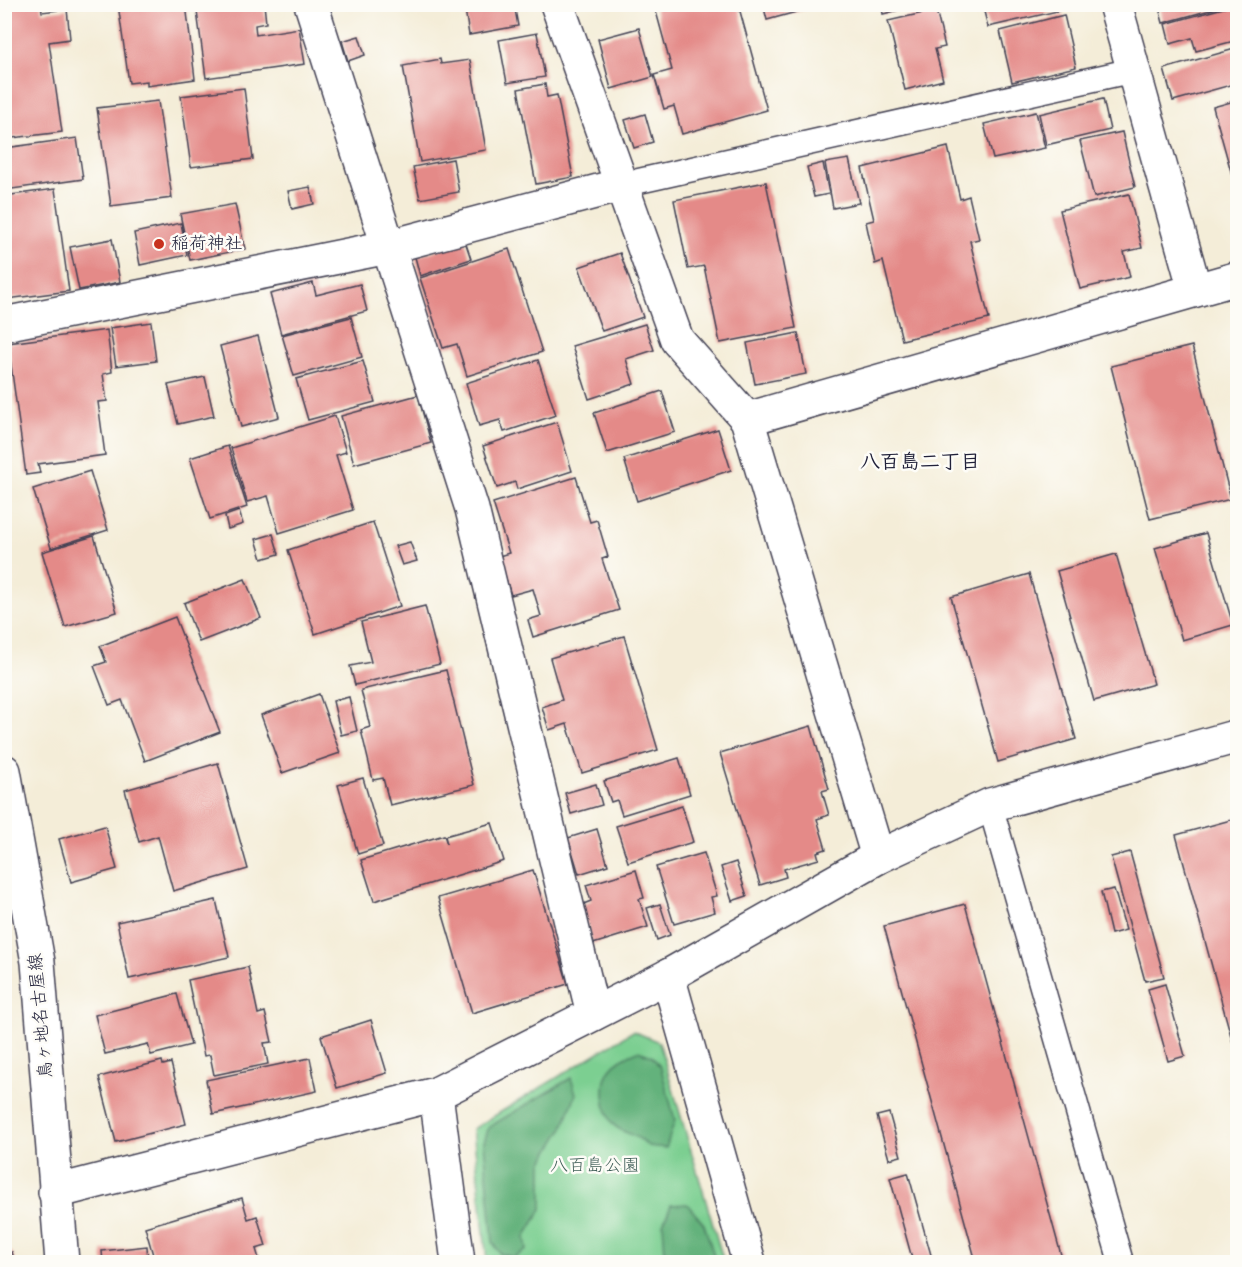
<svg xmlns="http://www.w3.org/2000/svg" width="1242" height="1267" viewBox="0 0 1242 1267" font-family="Mynerve,'Klee One',sans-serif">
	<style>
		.green { fill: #7bcf91; stroke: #4e7866; stroke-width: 1.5 }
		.forest { fill: #64b27b; stroke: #436a5b; stroke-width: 1.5 }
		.building { fill: #e48a88 }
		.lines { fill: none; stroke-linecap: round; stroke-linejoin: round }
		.lane-casing { stroke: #424053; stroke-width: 27 }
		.street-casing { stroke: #424053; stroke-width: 36 }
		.secondary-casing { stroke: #424053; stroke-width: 36 }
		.lane { stroke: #fff; stroke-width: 24 }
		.street { stroke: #fff; stroke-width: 33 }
		.secondary { stroke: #fff; stroke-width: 33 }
		.poi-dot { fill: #c8321e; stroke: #fdfcf7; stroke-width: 2 }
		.labels { text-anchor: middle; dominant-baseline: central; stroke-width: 5; stroke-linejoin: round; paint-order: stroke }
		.poi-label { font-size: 18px; fill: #22223b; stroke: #fdfcf7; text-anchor: start }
		.street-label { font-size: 18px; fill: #22223b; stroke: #fdfcf7 }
		.park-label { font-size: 18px; fill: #415f59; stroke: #fdfcf7 }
		.neighbourhood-label { font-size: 20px; font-weight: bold; fill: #22223b; stroke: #fdfcf7 }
	</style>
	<rect width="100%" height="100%" fill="#fdfcf7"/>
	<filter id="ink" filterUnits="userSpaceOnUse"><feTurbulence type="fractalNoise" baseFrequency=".0167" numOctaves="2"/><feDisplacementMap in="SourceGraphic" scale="12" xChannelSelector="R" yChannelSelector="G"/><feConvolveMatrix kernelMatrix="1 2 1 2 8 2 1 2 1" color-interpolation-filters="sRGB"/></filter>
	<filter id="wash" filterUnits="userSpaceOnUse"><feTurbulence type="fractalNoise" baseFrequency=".008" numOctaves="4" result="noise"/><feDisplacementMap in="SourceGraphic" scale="24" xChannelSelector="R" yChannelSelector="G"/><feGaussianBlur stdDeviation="1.35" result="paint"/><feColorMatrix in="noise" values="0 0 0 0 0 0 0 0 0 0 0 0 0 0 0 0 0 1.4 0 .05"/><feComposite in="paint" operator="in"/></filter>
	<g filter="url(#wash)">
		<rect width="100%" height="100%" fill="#f4edd8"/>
		<path class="green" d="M633,1031L659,1042L724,1262H487L473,1129Z"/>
		<g class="forest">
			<path d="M638,1051L652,1056L661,1068L675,1120L666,1148L648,1146C637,1133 621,1134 613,1124C608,1118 606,1111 605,1103C600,1073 612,1061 638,1051Z"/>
			<path d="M571,1078L576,1094L562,1130L542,1163V1209L525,1237L527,1250L514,1257L500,1254L493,1242L484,1142L489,1127Z"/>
			<path d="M687,1204L704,1224L716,1262H668L665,1254L663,1224L671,1205Z"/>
		</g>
		<g id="blocks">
			<g class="building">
				<path d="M4,4H41L42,12L67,9L70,39L49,42L62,132L4,139Z"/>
				<path d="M118,4H186L195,79L147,86V81L129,83Z"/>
				<path d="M196,4H264L266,23L255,25L256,35L299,28L305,64L206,78Z"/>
				<path d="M488,4H514L518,26L469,35L465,9Z"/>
				<path d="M654,4H738L767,110L682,134L674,106L664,109L654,75L672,70Z"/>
				<path d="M763,4H822V5L767,20Z"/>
				<path d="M881,4H919V5L883,14Z"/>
				<path d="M982,4H1065L1066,9L988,27Z"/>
				<path d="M1158,4H1228V5L1163,23Z"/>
				<path d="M1238,4V40L1196,51L1192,38L1170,44L1165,24Z"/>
				<path d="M936,10L945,47L935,49L943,80L905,90L888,21Z"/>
				<path d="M1064,15L1076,67L1012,82L1000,31Z"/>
				<path d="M639,28L653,77L611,89L598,39Z"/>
				<path d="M537,33L545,77L507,83L499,40Z"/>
				<path d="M359,36L365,55L348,61L342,41Z"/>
				<path d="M1238,48V83L1173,101L1164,69Z"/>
				<path d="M440,59L441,64L470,60L486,150L420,162L403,66Z"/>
				<path d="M545,84L547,97L557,95L573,177L536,184L518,89Z"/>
				<path d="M244,88L253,159L191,167L181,96Z"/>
				<path d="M1103,99L1110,130L1046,145L1039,114Z"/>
				<path d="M1238,100V192L1237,193L1213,107Z"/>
				<path d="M158,101L172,198L111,206L97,108Z"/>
				<path d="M1036,112L1045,148L993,159L984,124Z"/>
				<path d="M645,114L653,142L634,148L625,120Z"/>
				<path d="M1122,132L1135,187L1094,197L1080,141Z"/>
				<path d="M77,138L83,179L5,190V148Z"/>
				<path d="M948,147L960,199L969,196L979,239L970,241L989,319L902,340L883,261L875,264L866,222L874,220L862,168Z"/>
				<path d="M453,159L459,192L420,199L413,167Z"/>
				<path d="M849,159L859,203L833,208L825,163Z"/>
				<path d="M823,163L829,194L814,197L807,167Z"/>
				<path d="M766,182L796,328L720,343L704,266L688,269L674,200Z"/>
				<path d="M310,187L314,204L292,209L288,191Z"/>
				<path d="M55,189L69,291L7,299L4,277V196Z"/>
				<path d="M1129,194L1142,248L1124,252L1130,277L1080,289L1060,210Z"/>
				<path d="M235,204L245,249L190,260L180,214Z"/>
				<path d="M181,223L187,255L140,265L134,233Z"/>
				<path d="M112,239L120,282L79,290L70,247Z"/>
				<path d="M465,241L471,259L420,276L415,257Z"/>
				<path d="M509,249L542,352L467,376L457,344L443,348L420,278Z"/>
				<path d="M620,253L643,317L602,331L579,267Z"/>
				<path d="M313,283L316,295L360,284L367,311L281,334L270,294Z"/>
				<path d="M351,317L362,357L294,376L282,335Z"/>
				<path d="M151,322L156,361L116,366L110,328Z"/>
				<path d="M645,324L654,350L626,359L634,384L589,399L572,346Z"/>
				<path d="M107,330L112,372L103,374L107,401L98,402L105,455L38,464L40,473L26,475L8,343Z"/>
				<path d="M798,333L806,374L755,384L747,343Z"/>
				<path d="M258,336L279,417L241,427L220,346Z"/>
				<path d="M1192,346L1231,499L1150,519L1111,366Z"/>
				<path d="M538,360L556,415L504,432L500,420L479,426L466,383Z"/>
				<path d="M363,361L375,402L308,420L296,379Z"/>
				<path d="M205,377L214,416L178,424L168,385Z"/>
				<path d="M662,391L675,432L607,453L594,413Z"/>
				<path d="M418,395L431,443L354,464L341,416Z"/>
				<path d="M335,416L346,452L336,455L353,510L279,533L268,496L247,502L231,448Z"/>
				<path d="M557,422L572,471L517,489L515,482L497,488L483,446Z"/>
				<path d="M718,429L731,470L637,501L624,459Z"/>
				<path d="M228,446L247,507L210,519L190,458Z"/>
				<path d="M90,471L108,530L51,548L33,489Z"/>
				<path d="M576,477L590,522L597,520L608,557L602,559L619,610L533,637L528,620L541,616L533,589L511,595L499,556L509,553L493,503Z"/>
				<path d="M239,511L243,524L228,529L225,516Z"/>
				<path d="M373,522L400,606L315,634L288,550Z"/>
				<path d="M1206,533L1233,625L1182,640L1155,548Z"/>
				<path d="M273,534L279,554L262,559L256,539Z"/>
				<path d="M94,536L117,612L65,627L42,552Z"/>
				<path d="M410,542L417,561L402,565L395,546Z"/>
				<path d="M1116,554L1154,684L1094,701L1057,571Z"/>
				<path d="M1029,574L1076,739L998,762L951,597Z"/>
				<path d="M245,579L261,618L199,642L184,603Z"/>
				<path d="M425,606L440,664L355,685L350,666L371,662L361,622Z"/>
				<path d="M175,617L220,732L145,761L122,700L109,705L94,666L106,662L100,646Z"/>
				<path d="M624,636L658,750L582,773L567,724L549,730L542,707L562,700L550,658Z"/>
				<path d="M446,670L474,785L390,805L383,778L373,780L361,730L370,727L361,690Z"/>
				<path d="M319,694L340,753L282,773L261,715Z"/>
				<path d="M349,697L357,731L341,735L333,701Z"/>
				<path d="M811,726L829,789L822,791L829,815L817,819L826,849L817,852L819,859L784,869L786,877L760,885L720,753Z"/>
				<path d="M679,758L690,794L622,815L617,800L611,802L604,781Z"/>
				<path d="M218,763L248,869L173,891L158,836L139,842L125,790Z"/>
				<path d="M363,778L383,846L358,854L338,785Z"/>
				<path d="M596,784L602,805L571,814L565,793Z"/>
				<path d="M682,806L693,842L628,862L616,826Z"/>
				<path d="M1238,818V1058H1237L1176,835Z"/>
				<path d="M492,823L504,861L374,901L361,860L444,835L447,844L445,836Z"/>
				<path d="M105,826L117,869L71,882L59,839Z"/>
				<path d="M597,829L608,865L579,874L568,838Z"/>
				<path d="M1130,852L1164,977L1145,981L1111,857Z"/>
				<path d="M704,853L717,896L711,897L715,912L674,924L656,867Z"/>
				<path d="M736,862L747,896L732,901L721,867Z"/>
				<path d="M533,870L568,984L472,1013L438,898Z"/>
				<path d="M636,870L644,898L639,899L648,927L593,944L581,905L591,901L586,885Z"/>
				<path d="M1114,889L1126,930L1111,934L1101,892Z"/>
				<path d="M216,900L229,957L129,979L117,922Z"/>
				<path d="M660,904L670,935L657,940L647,908Z"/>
				<path d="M965,904L1063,1262H976L884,926Z"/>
				<path d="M248,967L258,1014L265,1012L272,1042L264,1043L268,1064L214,1075L210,1055L204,1056L188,980Z"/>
				<path d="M1165,984L1185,1056L1168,1061L1148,989Z"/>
				<path d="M177,994L191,1045L151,1055L148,1044L105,1054L95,1015Z"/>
				<path d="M371,1020L387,1073L337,1088L321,1036Z"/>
				<path d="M310,1058L317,1091L213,1114L206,1080Z"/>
				<path d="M162,1061L163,1065L171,1063L186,1124L116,1142L99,1077Z"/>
				<path d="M889,1113L901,1156L889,1159L877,1116Z"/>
				<path d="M908,1173L933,1262H913L890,1178Z"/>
				<path d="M242,1198L248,1219L257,1216L266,1246L256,1249L260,1262H155L145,1227Z"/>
				<path d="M147,1246L148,1262H103L102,1251Z"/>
				<path d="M12,1252L15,1262H4V1254Z"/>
			</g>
		</g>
	</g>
	<g filter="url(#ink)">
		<use href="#blocks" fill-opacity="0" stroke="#424053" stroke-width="1.5"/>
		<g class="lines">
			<defs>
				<g id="lane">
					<path d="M621,185L1134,70"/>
					<path d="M990,805L1121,1262"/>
				</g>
				<g id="street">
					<path d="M311,4L472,509L593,1014"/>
					<path d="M557,4L677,340L747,419L878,857"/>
					<path d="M1115,4L1195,290"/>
					<path d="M4,324L388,247L621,185"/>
					<path d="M747,419L1238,278"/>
					<path d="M668,976L749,1262"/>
					<path d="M436,1094L458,1262"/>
					<path d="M55,1192L436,1094L668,976L878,857L990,805L1238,736"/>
				</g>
				<path id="secondary" d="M4,771L38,962L62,1262"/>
			</defs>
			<use href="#lane" class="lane-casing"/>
			<use href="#street" class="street-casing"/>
			<use href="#secondary" class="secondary-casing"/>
			<use href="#lane" class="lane"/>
			<use href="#street" class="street"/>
			<use href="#secondary" class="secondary"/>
		</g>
	</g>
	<circle class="poi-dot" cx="159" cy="244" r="6"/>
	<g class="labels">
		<g class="poi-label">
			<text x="171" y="244">稲荷神社</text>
		</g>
		<g class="street-label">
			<text transform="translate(41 1016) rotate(-95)">鳥ヶ地名古屋線</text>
		</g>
		<g class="park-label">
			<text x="595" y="1166">八百島公園</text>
		</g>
		<g class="neighbourhood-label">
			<text x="920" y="462">八百島二丁目</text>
		</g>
	</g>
	<rect width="1242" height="1267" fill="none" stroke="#fdfcf7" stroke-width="24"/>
</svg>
